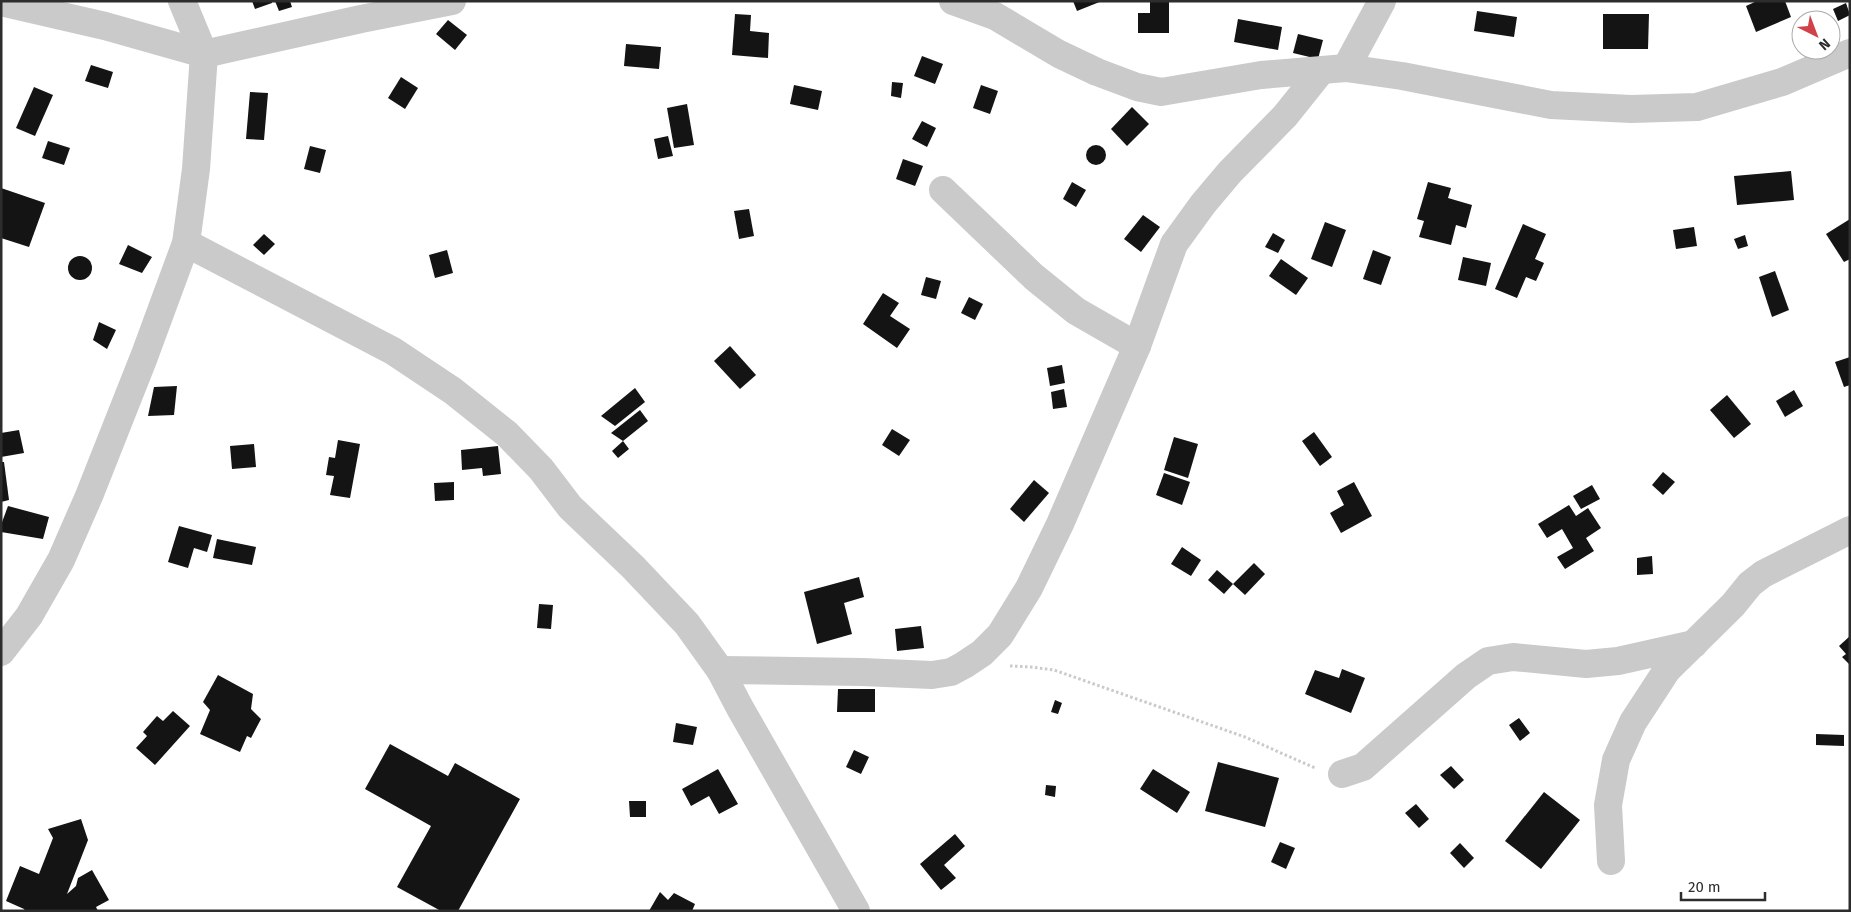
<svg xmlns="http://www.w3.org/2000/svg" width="1851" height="912" viewBox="0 0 1851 912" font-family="'Fira Sans',sans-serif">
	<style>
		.building { fill: #141414 }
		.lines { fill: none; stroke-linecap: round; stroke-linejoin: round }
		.path { stroke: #cacaca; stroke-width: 3; stroke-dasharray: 2.5 2.5; stroke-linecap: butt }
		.minor { stroke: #cacaca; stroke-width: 28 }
	</style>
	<rect width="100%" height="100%" fill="#fff"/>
	<g class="building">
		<path d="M252,1H272V3L255,9Z"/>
		<path d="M275,1H290L292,7L279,11Z"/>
		<path d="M1073,1H1102L1077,11Z"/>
		<path d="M1150,1H1169V33H1138V13H1150Z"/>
		<path d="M1757,1H1785L1791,17L1756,32L1746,6Z"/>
		<path d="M1846,3L1850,15L1838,21L1833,9Z"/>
		<path d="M1477,11L1517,17L1514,37L1474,31Z"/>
		<path d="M735,14L751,15L750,31L769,33L768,58L732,55Z"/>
		<path d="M1603,14H1649L1648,49H1603Z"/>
		<path d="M1238,19L1282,27L1278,50L1234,42Z"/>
		<path d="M448,20L467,35L455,50L436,34Z"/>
		<path d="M1298,34L1323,40L1318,59L1293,53Z"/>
		<path d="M626,44L661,47L659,69L624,66Z"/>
		<path d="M922,56L943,64L935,84L914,76Z"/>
		<path d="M91,65L113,72L108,88L85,81Z"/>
		<path d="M401,77L418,88L405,109L388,98Z"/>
		<path d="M892,82L903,83L901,98L891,96Z"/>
		<path d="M794,85L822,91L818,110L790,104Z"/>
		<path d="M981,85L998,91L990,114L973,108Z"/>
		<path d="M34,87L53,95L35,136L16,128Z"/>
		<path d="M250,92L268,93L264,140L246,139Z"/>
		<path d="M687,104L694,145L674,148L667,108Z"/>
		<path d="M1132,107L1149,124L1127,146L1111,129Z"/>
		<path d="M922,121L936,128L927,147L912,139Z"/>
		<path d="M668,136L673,156L658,159L654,139Z"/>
		<path d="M48,141L70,148L64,165L42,158Z"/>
		<circle cx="1096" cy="155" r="10"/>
		<path d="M310,146L326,150L320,173L304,169Z"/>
		<path d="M903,159L923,166L915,186L896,179Z"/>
		<path d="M1791,171L1794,200L1737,205L1734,176Z"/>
		<path d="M1072,182L1086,190L1076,207L1063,199Z"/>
		<path d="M1428,182L1451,188L1448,198L1472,205L1466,228L1456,225L1451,245L1419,237L1424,221L1417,219Z"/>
		<path d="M1,188L45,203L29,247L1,238Z"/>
		<path d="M749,209L754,236L739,239L734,211Z"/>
		<path d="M1143,215L1160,227L1141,252L1124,239Z"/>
		<path d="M1850,219V259L1844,262L1826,234Z"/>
		<path d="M1325,222L1346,230L1332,267L1311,259Z"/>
		<path d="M1523,224L1546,234L1535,259L1544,263L1536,281L1526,277L1517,298L1495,289Z"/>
		<path d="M1694,227L1697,246L1676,249L1673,230Z"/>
		<path d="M1273,233L1285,240L1278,253L1265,247Z"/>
		<path d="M264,234L275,244L264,255L253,245Z"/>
		<path d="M1745,235L1748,246L1738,249L1734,239Z"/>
		<path d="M128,245L152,257L142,273L119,264Z"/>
		<path d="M447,250L453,273L435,278L429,255Z"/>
		<path d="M1373,250L1391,257L1381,285L1363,279Z"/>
		<circle cx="80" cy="268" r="12"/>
		<path d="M1463,257L1491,263L1486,286L1458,280Z"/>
		<path d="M1281,259L1308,278L1296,295L1269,276Z"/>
		<path d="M1775,271L1789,310L1772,317L1759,277Z"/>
		<path d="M926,277L941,281L936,299L921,295Z"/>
		<path d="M883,293L899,303L890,316L910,329L897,348L863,324Z"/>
		<path d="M969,297L983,304L975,320L961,313Z"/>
		<path d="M99,322L116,330L107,349L93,340Z"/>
		<path d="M730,346L756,375L740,389L714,361Z"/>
		<path d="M1850,357V385L1844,387L1835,362Z"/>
		<path d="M1062,365L1065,383L1050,386L1047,368Z"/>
		<path d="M177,386L174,415L148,416L154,387Z"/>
		<path d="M635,388L645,402L615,426L601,416Z"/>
		<path d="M1064,389L1067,407L1053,409L1051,392Z"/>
		<path d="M1794,390L1803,406L1785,417L1776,401Z"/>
		<path d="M1727,395L1751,424L1734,438L1710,410Z"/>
		<path d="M640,410L648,421L623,441L611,433Z"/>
		<path d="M892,429L910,440L899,456L882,445Z"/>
		<path d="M19,430L24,453L1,457V433Z"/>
		<path d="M1314,432L1332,457L1320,466L1302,441Z"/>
		<path d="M1174,437L1198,444L1188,478L1164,470Z"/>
		<path d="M338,440L360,444L350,498L330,495L334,476L326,475L329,457L335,458Z"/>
		<path d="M623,441L629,449L618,458L612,451Z"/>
		<path d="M254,444L256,467L232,469L230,446Z"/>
		<path d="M498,446L501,474L483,476L482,468L462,470L461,450Z"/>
		<path d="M1,462H4L9,500L1,502Z"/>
		<path d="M1663,472L1675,482L1663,495L1652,485Z"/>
		<path d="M1164,473L1190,482L1182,505L1156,495Z"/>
		<path d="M1034,480L1049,493L1024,522L1010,509Z"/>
		<path d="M454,482V500L435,501L434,483Z"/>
		<path d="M1354,482L1372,516L1341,533L1330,513L1344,505L1337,491Z"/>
		<path d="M1592,485L1600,499L1581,509L1573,496Z"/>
		<path d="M1569,505L1576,516L1588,508L1601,528L1586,538L1594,551L1565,569L1557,557L1573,548L1562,529L1547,538L1538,524Z"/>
		<path d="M8,506L49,517L43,539L1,532V525Z"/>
		<path d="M179,526L212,535L207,552L194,548L188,568L168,562Z"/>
		<path d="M217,539L256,547L252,565L213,558Z"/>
		<path d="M1182,547L1201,560L1191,576L1171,564Z"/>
		<path d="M1652,556L1653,574L1637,575V558Z"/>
		<path d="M1254,563L1265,574L1245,595L1233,584Z"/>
		<path d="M1217,570L1233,584L1224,594L1208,580Z"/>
		<path d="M859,577L864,597L844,603L852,634L817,644L804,592Z"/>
		<path d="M539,604L553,605L551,629L537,628Z"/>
		<path d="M921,626L924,648L897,651L895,629Z"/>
		<path d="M1850,636V665L1842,657L1846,654L1839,646Z"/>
		<path d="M1342,669L1365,678L1351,713L1305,694L1315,670L1339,678Z"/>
		<path d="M218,675L253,694L251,709L261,719L251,738L247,736L240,752L200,734L210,710L203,702Z"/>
		<path d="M838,689H875V712H837Z"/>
		<path d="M1055,700L1062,703L1058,714L1051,712Z"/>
		<path d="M173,711L190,726L155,765L136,748L147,736L143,732L157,716L163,721Z"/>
		<path d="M1519,718L1530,733L1520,741L1509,725Z"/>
		<path d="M676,723L697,727L693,745L673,742Z"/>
		<path d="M1816,734L1844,735V746L1816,745Z"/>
		<path d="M390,744L448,776L455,763L520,799L458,911H441L397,887L431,826L365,789Z"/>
		<path d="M854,750L869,757L861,774L846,767Z"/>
		<path d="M1218,762L1279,778L1265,827L1205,811Z"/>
		<path d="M1451,766L1464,780L1454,789L1440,775Z"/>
		<path d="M718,769L738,804L719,814L709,796L691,806L682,789Z"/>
		<path d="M1153,769L1190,792L1177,813L1140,789Z"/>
		<path d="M1046,785L1056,786L1055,797L1045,795Z"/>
		<path d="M1544,792L1580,820L1541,869L1505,841Z"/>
		<path d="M629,801H646V817H630Z"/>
		<path d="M1416,804L1429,819L1419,828L1405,813Z"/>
		<path d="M81,819L88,840L67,894L76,886L78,878L92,870L109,900L96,907L98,911H25L24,909L6,901L20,866L39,874L53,838L48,829Z"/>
		<path d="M955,834L965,846L944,865L956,878L941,890L920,864Z"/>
		<path d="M1280,842L1295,848L1286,869L1271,862Z"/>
		<path d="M1460,843L1474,858L1464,868L1450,853Z"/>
		<path d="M660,892L668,900L674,893L695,904L692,911H649Z"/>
	</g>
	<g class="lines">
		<path class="path" d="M1010,666L1031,667L1054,670L1245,737L1315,768"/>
		<g class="minor">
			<path d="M953,1L995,16L1059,54L1097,72L1137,87L1161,92L1261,75L1346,68L1402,76L1551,105L1631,109L1697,107L1782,82L1850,53"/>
			<path d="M1,2L105,26L204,54L361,19L452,1"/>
			<path d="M1346,68L1382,1"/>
			<path d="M943,190L1034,277L1076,311L1137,346"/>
			<path d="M186,243L393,351L453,391L507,434L541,469L570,507L633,567L687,624L720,670L740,708L856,911"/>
			<path d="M1,652L29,616L61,560L89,496L144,357L186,243L196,169L204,54L182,1"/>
			<path d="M720,670L862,672L932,675L951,672L964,665L982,653L1000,635L1029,588L1060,524L1137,346L1174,244L1203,204L1230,172L1285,116L1321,71"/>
			<path d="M1342,774L1363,767L1466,676L1488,661L1513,657L1586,664L1618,661L1694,644"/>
			<path d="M1611,861L1608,805L1616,760L1633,722L1667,670L1733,605L1750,584L1763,574L1850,530"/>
		</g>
	</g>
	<rect width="1851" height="912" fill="none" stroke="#2d2d2d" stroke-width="5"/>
	<g transform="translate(1816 35) rotate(138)"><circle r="24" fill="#ffffff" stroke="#ababab"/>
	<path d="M0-4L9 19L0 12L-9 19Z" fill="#d24149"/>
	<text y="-8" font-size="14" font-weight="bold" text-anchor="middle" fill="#2d2d2d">N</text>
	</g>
	<path d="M1681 892v8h84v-8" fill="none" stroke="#2d2d2d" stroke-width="2.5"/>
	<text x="1688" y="892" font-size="15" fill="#2d2d2d" stroke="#ffffff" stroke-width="4" paint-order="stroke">20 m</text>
</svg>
